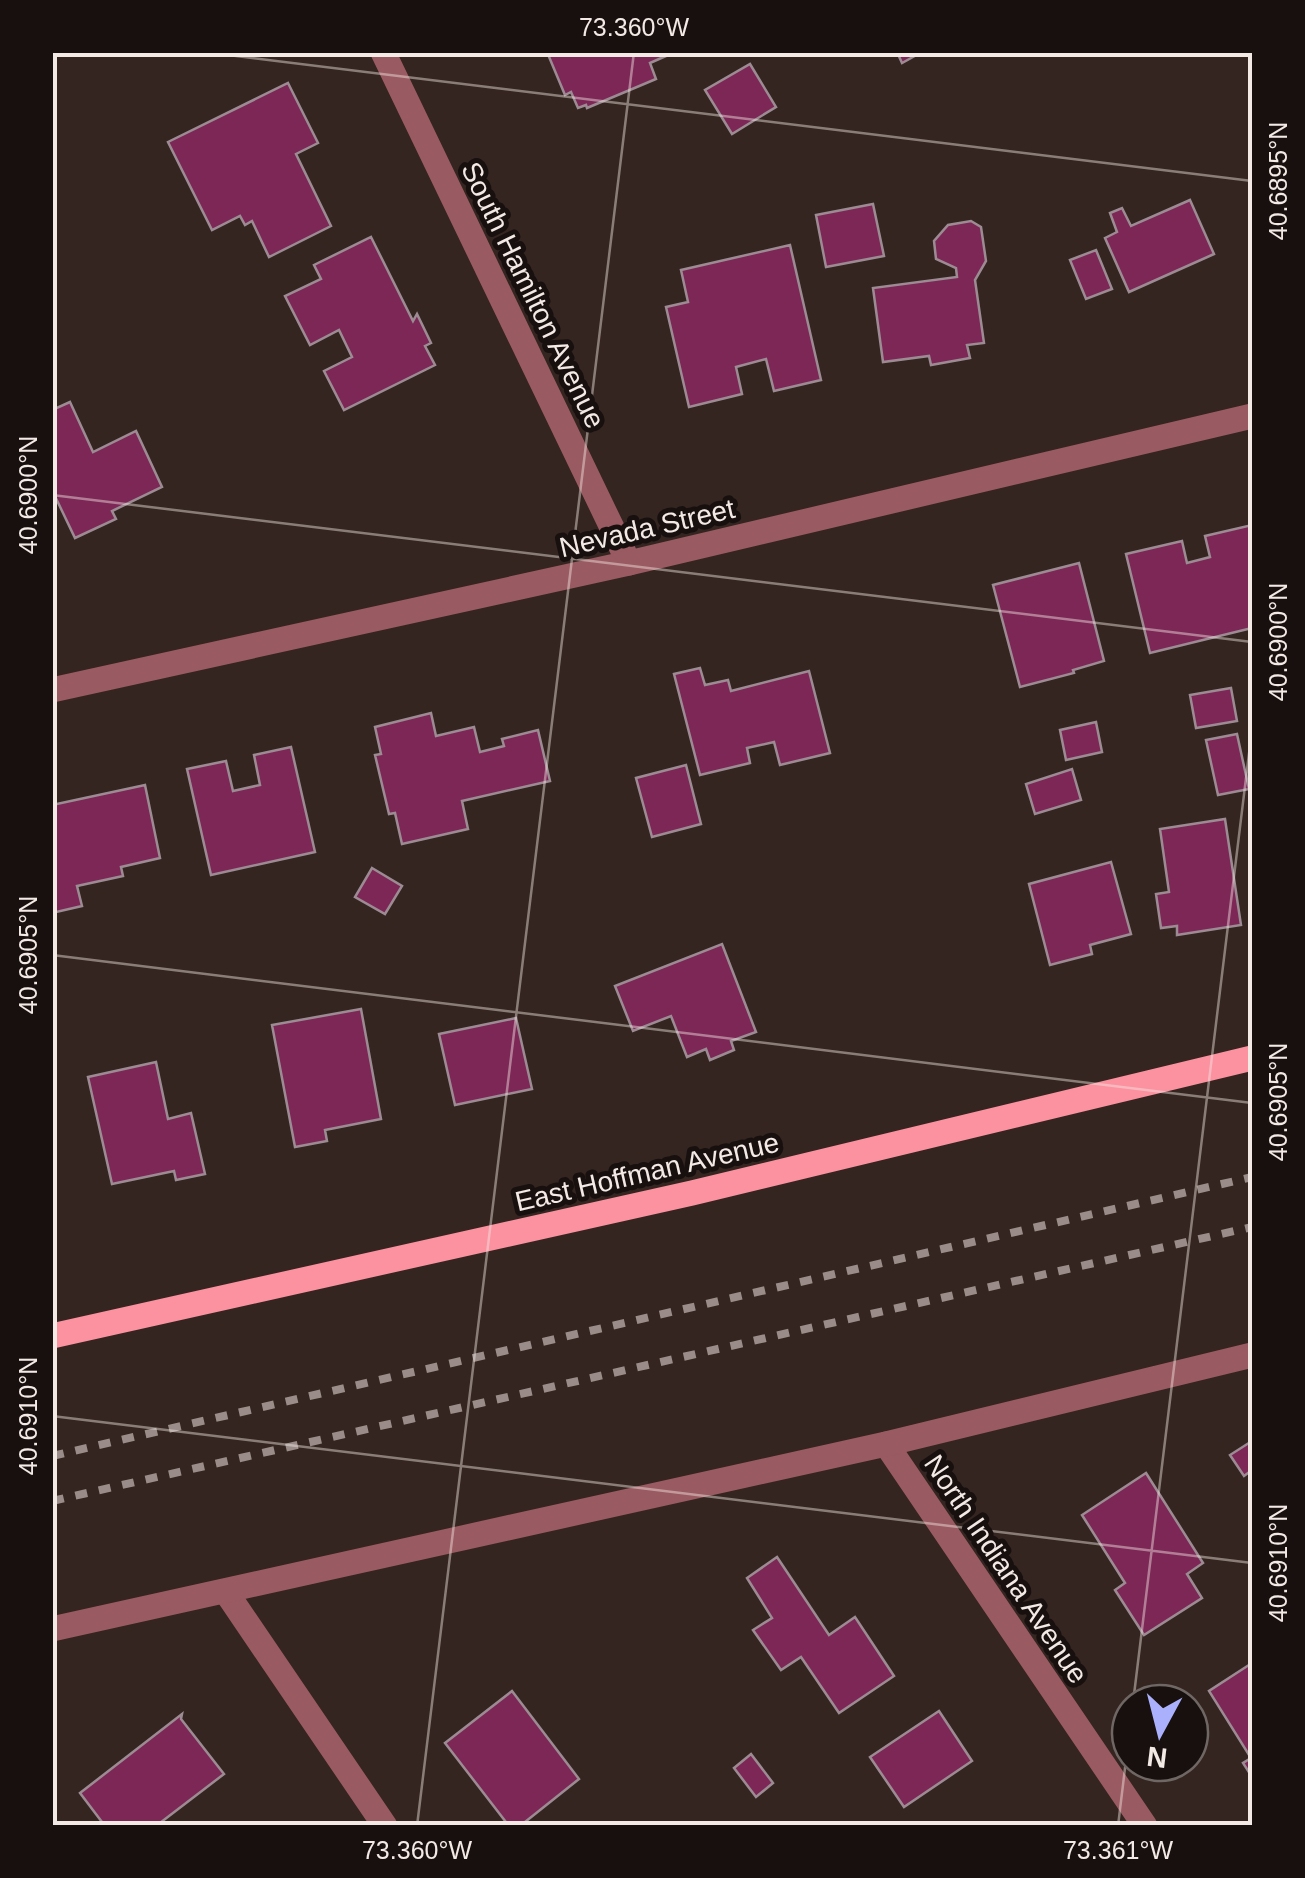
<svg xmlns="http://www.w3.org/2000/svg" width="1305" height="1878" viewBox="0 0 1305 1878" font-family="Helvetica,sans-serif">
	<style>
		.building { fill: #7d2757; stroke: #9c8b92; stroke-width: 2.5 }
		.lines { fill: none; stroke-linecap: round; stroke-linejoin: round }
		.minor { stroke: #9a5a62; stroke-width: 25 }
		.major { stroke: #fc91a0; stroke-width: 25 }
		.rail { stroke: #9a8d89; stroke-width: 8; stroke-dasharray: 12 12; stroke-linecap: butt }
		.ticks { fill: none; stroke: #f3e9e5; stroke-width: 2.5; stroke-opacity: 0.45 }
		.labels { text-anchor: middle; dominant-baseline: central; stroke-width: 10; stroke-linejoin: round; paint-order: stroke }
		.street-label { font-size: 28px; fill: #f3e9e5; stroke: #17100e }
		.neatline { fill: none; stroke: #f3e9e5; stroke-width: 4 }
		.ticks-label { font-size: 25px; text-anchor: middle; fill: #f3e9e5 }
	</style>
	<rect width="100%" height="100%" fill="#342520"/>
	<g class="building">
		<path d="M547,52H675L650,63L656,79L587,108L586,105L578,108L571,92L565,95Z"/>
		<path d="M897,52H922L902,63Z"/>
		<path d="M750,64L776,107L732,134L705,90Z"/>
		<path d="M288,83L318,143L296,154L331,226L269,257L252,221L245,225L240,216L212,230L168,142Z"/>
		<path d="M1190,200L1214,254L1129,292L1105,238L1117,232L1110,213L1122,208L1131,226Z"/>
		<path d="M873,204L884,256L826,267L816,215Z"/>
		<path d="M971,221L981,227L986,261L975,280L984,343L967,345L970,358L931,365L929,356L883,362L873,288L957,277L956,268L936,259L934,241L948,225Z"/>
		<path d="M371,237L413,321L417,314L431,343L425,346L435,365L344,410L324,371L352,357L339,330L310,345L285,296L321,279L314,265Z"/>
		<path d="M790,245L821,380L774,391L766,359L736,367L742,394L689,407L666,307L688,302L681,270Z"/>
		<path d="M1096,250L1112,289L1086,299L1070,260Z"/>
		<path d="M70,402L93,452L136,431L162,487L112,511L116,519L75,538L52,490V410Z"/>
		<path d="M1252,525V628L1150,653L1126,554L1182,541L1187,563L1210,557L1205,536Z"/>
		<path d="M1079,563L1104,661L1073,670L1074,673L1020,687L993,585Z"/>
		<path d="M700,668L705,685L728,680L731,691L809,671L830,753L780,765L774,742L747,748L750,763L700,775L674,674Z"/>
		<path d="M1231,688L1237,721L1196,728L1190,695Z"/>
		<path d="M431,713L436,736L474,727L480,752L504,746L502,739L538,730L550,781L462,801L468,829L402,844L395,813L389,814L375,755L381,754L375,727Z"/>
		<path d="M1096,722L1102,752L1066,760L1060,730Z"/>
		<path d="M1237,734L1249,789L1218,795L1206,740Z"/>
		<path d="M291,747L315,852L211,875L187,769L226,761L233,791L260,785L254,755Z"/>
		<path d="M686,765L701,824L652,837L636,778Z"/>
		<path d="M1072,769L1081,800L1035,814L1026,784Z"/>
		<path d="M145,785L160,858L121,867L123,876L77,886L82,906L52,913V805Z"/>
		<path d="M1225,819L1241,925L1177,935V926L1161,928L1156,894L1169,892L1160,829Z"/>
		<path d="M1111,862L1131,934L1090,945L1092,954L1050,965L1029,884Z"/>
		<path d="M372,868L402,886L385,914L355,897Z"/>
		<path d="M722,944L756,1032L731,1041L734,1050L710,1060L706,1049L687,1057L671,1016L633,1031L615,986Z"/>
		<path d="M361,1009L381,1119L325,1130L327,1141L295,1147L272,1025Z"/>
		<path d="M516,1018L532,1089L455,1105L439,1034Z"/>
		<path d="M156,1062L168,1119L191,1113L205,1174L176,1180L174,1171L112,1184L88,1077Z"/>
		<path d="M1252,1441V1470L1244,1476L1230,1455Z"/>
		<path d="M1146,1473L1203,1563L1187,1574L1202,1598L1144,1635L1115,1590L1125,1583L1082,1515Z"/>
		<path d="M777,1557L829,1635L855,1617L894,1676L839,1713L801,1657L781,1670L753,1630L772,1618L747,1578Z"/>
		<path d="M1252,1663V1777L1243,1763L1251,1758L1209,1691Z"/>
		<path d="M512,1691L579,1779L520,1826H509L445,1743Z"/>
		<path d="M939,1711L972,1761L904,1807L870,1757Z"/>
		<path d="M182,1714L181,1719L224,1774L156,1826H105L80,1793Z"/>
		<path d="M751,1754L773,1783L756,1797L734,1768Z"/>
	</g>
	<g class="lines">
		<g class="minor">
			<path d="M383,52L629,563"/>
			<path d="M52,690L629,563L1252,416"/>
			<path d="M886,1444L1145,1826"/>
			<path d="M226,1592L385,1826"/>
			<path d="M52,1629L886,1444L1252,1355"/>
		</g>
		<path class="major" d="M52,1336L692,1193L1252,1058"/>
		<g class="rail">
			<path d="M52,1456L1252,1177"/>
			<path d="M52,1501L1252,1227"/>
		</g>
	</g>
	<path class="ticks" d="M204,52L1252,181M52,495L1252,642M52,955L1252,1103M52,1416L1252,1563M1133,1703L1252,729M417,1826L634,52M1118,1826L1130,1727"/>
	<g class="labels">
		<g class="street-label">
			<text transform="translate(533 295) rotate(64)">South Hamilton Avenue</text>
			<text transform="translate(647 528) rotate(-13)">Nevada Street</text>
			<text transform="translate(647 1172) rotate(-13)">East Hoffman Avenue</text>
			<text transform="translate(1006 1569) rotate(56)">North Indiana Avenue</text>
		</g>
	</g>
	<rect width="1305" height="1878" fill="none" stroke="#17100e" stroke-width="110"/>
	<g transform="translate(1160 1733) rotate(187)"><circle r="48" fill="#17100e" stroke="#6f6764" stroke-width="2.5"/>
	<path d="M0-8L18 38L0 25L-18 38Z" fill="#aab0fb"/>
	<text y="-15" font-size="28" font-weight="bold" text-anchor="middle" fill="#f3e9e5">N</text>
	</g>
	<rect x="55" y="55" width="1195" height="1768" class="neatline"/>
	<g class="ticks-label">
		<text x="634" y="36">73.360°W</text>
		<text transform="translate(1278 181) rotate(-90)" y="9">40.6895°N</text>
		<text transform="translate(28 495) rotate(-90)" y="9">40.6900°N</text>
		<text transform="translate(1278 642) rotate(-90)" y="9">40.6900°N</text>
		<text transform="translate(28 955) rotate(-90)" y="9">40.6905°N</text>
		<text transform="translate(1278 1102) rotate(-90)" y="9">40.6905°N</text>
		<text transform="translate(28 1416) rotate(-90)" y="9">40.6910°N</text>
		<text transform="translate(1278 1563) rotate(-90)" y="9">40.6910°N</text>
		<text x="417" y="1859">73.360°W</text>
		<text x="1118" y="1859">73.361°W</text>
	</g>
</svg>
